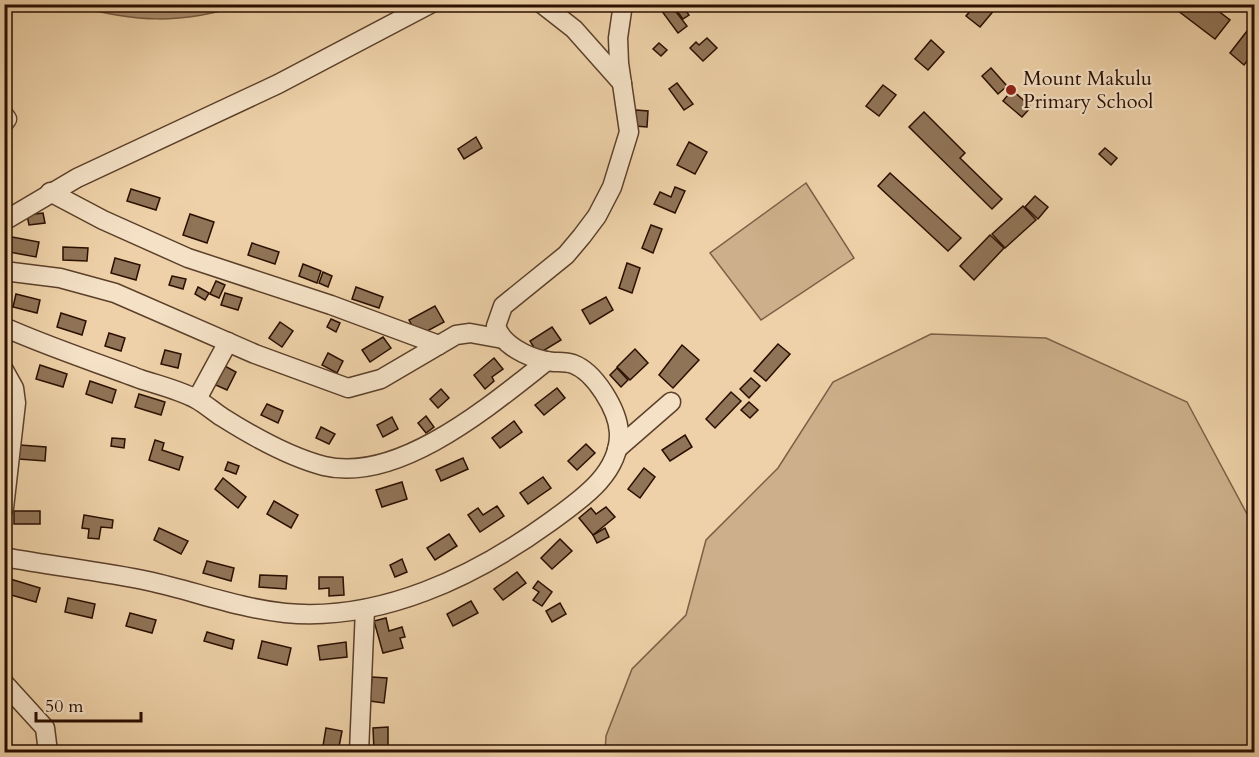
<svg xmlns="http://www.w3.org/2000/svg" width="1259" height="757" viewBox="0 0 1259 757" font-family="Cardo,serif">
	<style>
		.green { fill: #cdb08b; stroke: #7c6046; stroke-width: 1.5 }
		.water { fill: #ab8f6f; stroke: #775c43; stroke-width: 1.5 }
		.building { fill: #907457; stroke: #2a0f00; stroke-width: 1.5 }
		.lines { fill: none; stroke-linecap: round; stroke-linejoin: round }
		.minor-casing { stroke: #5b402a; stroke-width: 21 }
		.minor { stroke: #f4e1c6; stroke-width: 18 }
		.poi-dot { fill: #8f2418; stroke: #f4e1c6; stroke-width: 2 }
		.labels { text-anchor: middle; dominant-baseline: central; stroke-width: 4.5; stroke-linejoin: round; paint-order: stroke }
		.poi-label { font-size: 20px; fill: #2a0f00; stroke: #f4e1c6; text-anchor: start }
	</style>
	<rect width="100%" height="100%" fill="#eed1a8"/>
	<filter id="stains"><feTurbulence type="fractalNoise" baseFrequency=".00333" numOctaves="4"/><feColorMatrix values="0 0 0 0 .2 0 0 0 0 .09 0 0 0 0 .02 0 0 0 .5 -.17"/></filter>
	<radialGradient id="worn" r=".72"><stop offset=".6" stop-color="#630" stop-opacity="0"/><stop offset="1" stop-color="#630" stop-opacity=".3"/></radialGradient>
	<g class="green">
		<path d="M806,183L854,258L761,320L710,253Z"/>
		<path d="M931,334L1046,338L1187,402L1254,527V752H605L606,736L632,669L686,615L706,540L778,468L833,382Z"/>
	</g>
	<path class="water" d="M74,5L242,4V5C182,24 134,23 74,5Z"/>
	<g class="building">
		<path d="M670,4L687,26L678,33L661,10Z"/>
		<path d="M681,4L689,15L683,19L673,6Z"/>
		<path d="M976,4H992L996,8L980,27L966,16Z"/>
		<path d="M1169,4H1209L1230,20L1215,39Z"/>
		<path d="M1254,22V52L1244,65L1230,53Z"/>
		<path d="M707,38L717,48L703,61L690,48L696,42L699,45Z"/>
		<path d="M931,40L944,52L928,70L915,59Z"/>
		<path d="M659,43L667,50L661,56L653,49Z"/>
		<path d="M991,68L1007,86L998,94L982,76Z"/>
		<path d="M677,83L693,104L684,110L669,89Z"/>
		<path d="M883,85L896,95L879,116L866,106Z"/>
		<path d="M1012,90L1031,107L1022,117L1003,101Z"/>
		<path d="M636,110L648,111L647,127L635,126Z"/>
		<path d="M924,112L965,153L960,158L1002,199L992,209L909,127Z"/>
		<path d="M476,137L482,148L464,159L458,149Z"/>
		<path d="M689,142L707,152L695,174L677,165Z"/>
		<path d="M1105,148L1117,158L1111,165L1099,154Z"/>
		<path d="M890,173L961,238L948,251L878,186Z"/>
		<path d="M675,187L685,191L675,213L654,204L660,192L671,197Z"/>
		<path d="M131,189L160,198L156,210L127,201Z"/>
		<path d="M1035,196L1048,207L1038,219L1025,207Z"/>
		<path d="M1023,206L1036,220L1005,248L992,234Z"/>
		<path d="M43,213L45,223L29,225L27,215Z"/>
		<path d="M190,214L214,222L207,243L183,235Z"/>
		<path d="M651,225L662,229L653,253L642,248Z"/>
		<path d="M990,235L1004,248L974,280L960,266Z"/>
		<path d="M12,237L39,242L36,257L9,252Z"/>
		<path d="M252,243L279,252L275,264L248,255Z"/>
		<path d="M63,247L88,248L87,261L63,260Z"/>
		<path d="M115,258L140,265L136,280L111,273Z"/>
		<path d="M627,263L640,268L632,293L619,288Z"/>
		<path d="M303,264L321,271L317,283L299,276Z"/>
		<path d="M323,272L332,276L328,287L319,283Z"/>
		<path d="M172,276L186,279L183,289L169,285Z"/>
		<path d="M216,281L225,285L219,298L210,294Z"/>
		<path d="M198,287L209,293L205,300L195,294Z"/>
		<path d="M356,287L383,297L379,308L352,299Z"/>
		<path d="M225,293L242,298L238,310L221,305Z"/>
		<path d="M16,294L40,300L37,313L13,307Z"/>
		<path d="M606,297L613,310L590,324L582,310Z"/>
		<path d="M435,306L444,322L418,336L409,320Z"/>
		<path d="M61,313L86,321L82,335L57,327Z"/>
		<path d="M331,319L340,323L336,332L327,327Z"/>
		<path d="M280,322L293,331L282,347L269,338Z"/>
		<path d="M552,327L561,340L538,354L530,341Z"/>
		<path d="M109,333L125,338L121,351L105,346Z"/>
		<path d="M383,337L391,348L370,362L362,350Z"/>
		<path d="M778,344L790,354L766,381L754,371Z"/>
		<path d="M682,345L699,360L673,388L659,375Z"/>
		<path d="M635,349L648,363L630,380L617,367Z"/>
		<path d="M165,350L181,354L178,368L161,364Z"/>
		<path d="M328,353L343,361L337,373L322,365Z"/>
		<path d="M494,358L503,369L492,377L494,381L485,389L474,375Z"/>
		<path d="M221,364L236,372L227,390L211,383Z"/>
		<path d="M40,365L67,374L63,387L36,379Z"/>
		<path d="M617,368L628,380L621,387L610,375Z"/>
		<path d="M751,378L760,386L749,398L740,389Z"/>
		<path d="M90,381L116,390L112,403L86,394Z"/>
		<path d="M557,388L565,398L544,415L535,405Z"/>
		<path d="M441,389L449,398L438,408L430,399Z"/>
		<path d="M731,392L741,401L715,428L706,419Z"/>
		<path d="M139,394L165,402L161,415L135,407Z"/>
		<path d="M749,402L758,410L750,418L741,410Z"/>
		<path d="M267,404L283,411L278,423L261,415Z"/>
		<path d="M426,416L434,427L426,433L418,423Z"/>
		<path d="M392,417L398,429L383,437L377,425Z"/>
		<path d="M514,421L522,432L500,448L492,438Z"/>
		<path d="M321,427L335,434L329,444L316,438Z"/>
		<path d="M685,435L692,447L670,461L662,450Z"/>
		<path d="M112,438L125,439L124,448L111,446Z"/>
		<path d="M155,440L164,443L162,450L183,457L179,470L149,460Z"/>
		<path d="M586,444L595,453L577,470L568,461Z"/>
		<path d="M20,445L46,447L45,461L19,459Z"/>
		<path d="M463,458L468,469L441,481L436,470Z"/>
		<path d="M228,462L239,466L236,474L225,470Z"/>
		<path d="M644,468L655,477L640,498L628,489Z"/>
		<path d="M543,477L551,488L528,504L520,493Z"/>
		<path d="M223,478L246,497L238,508L215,489Z"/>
		<path d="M402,482L407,499L382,507L376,490Z"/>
		<path d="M274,501L298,515L291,528L267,514Z"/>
		<path d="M497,506L504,516L480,532L468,515L478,508L483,515Z"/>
		<path d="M606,507L615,517L593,535L579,518L591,508L596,514Z"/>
		<rect x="14" y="511" width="26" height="13"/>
		<path d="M84,515L113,520L112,528L101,527L99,539L88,538L89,529L82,528Z"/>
		<path d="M159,528L188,541L181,554L154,540Z"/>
		<path d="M605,528L609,537L597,543L593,535Z"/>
		<path d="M449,534L457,546L435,560L427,548Z"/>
		<path d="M560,539L572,551L552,569L541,558Z"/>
		<path d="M402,559L407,572L395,577L390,565Z"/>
		<path d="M207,561L234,568L231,581L203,573Z"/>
		<path d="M517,572L526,583L503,600L494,589Z"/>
		<path d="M260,575L287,576L286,589L259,587Z"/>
		<path d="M319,577H343L344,595L329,596V588L319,589Z"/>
		<path d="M7,578L40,588L36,602L4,593Z"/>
		<path d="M538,581L552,592L542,606L533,600L539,592L533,588Z"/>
		<path d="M68,598L95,604L92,618L65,612Z"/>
		<path d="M471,601L478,613L453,626L447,614Z"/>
		<path d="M560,603L566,614L552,622L546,611Z"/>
		<path d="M130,613L156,620L152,633L126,626Z"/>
		<path d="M386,618L389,631L402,627L405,637L400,638L403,648L383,653L374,621Z"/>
		<path d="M207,632L234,640L232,649L204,641Z"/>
		<path d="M262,641L291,648L287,665L258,658Z"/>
		<path d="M346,642L347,657L320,660L318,646Z"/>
		<path d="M372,677L387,678L384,703L370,701Z"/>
		<path d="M388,727V751H374L373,728Z"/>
		<path d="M326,728L342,731L338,752H322Z"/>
	</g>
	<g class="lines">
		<defs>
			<g id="minor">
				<path d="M542,4L574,29L622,83"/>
				<path d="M4,115L7,119L4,123"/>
				<path d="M50,192L103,220L188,258L331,305L439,345"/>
				<path d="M4,221L77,178L278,84L430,4"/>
				<path d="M4,271L60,278L115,293L255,354L348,388L381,379L456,335L470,333L503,339"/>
				<path d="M4,327C49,347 95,362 140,379C158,385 179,390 196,399C205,404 213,411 222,417C252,436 289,457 324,466C399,484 492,404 547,361"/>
				<path d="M4,370L14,388L16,403L4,508"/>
				<path d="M197,399L228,342"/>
				<path d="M617,449L671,402"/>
				<path d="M4,557C52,566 100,571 148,581C194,591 238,608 285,613C380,622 474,577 550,522C580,500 620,474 619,433C618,410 595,372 573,364C564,361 555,363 546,361C527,357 502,345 496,326L503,306L566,255L582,236L597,216L612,187L629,132L619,63L618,38L623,4"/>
				<path d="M4,683L45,728L48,752"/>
				<path d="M359,752L365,609"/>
			</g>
		</defs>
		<use href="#minor" class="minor-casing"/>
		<use href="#minor" class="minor"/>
	</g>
	<circle class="poi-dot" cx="1011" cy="90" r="6"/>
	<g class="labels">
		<g class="poi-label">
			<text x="1023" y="78">Mount Makulu<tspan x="1023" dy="23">Primary School</tspan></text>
		</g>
	</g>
	<rect width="1259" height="757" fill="none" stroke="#eed1a8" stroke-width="24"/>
	<rect x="6" y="6" width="1247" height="745" fill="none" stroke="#2a0f00" stroke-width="3"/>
	<rect x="12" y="12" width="1235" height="733" fill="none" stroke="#2a0f00" stroke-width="1.5"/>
	<path d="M36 712v9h105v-9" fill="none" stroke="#2a0f00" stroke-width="3"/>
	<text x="45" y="712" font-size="18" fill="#2a0f00" stroke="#f4e1c6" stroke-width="4.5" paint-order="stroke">50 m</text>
	<rect width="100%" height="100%" filter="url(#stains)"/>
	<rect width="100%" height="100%" fill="url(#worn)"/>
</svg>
